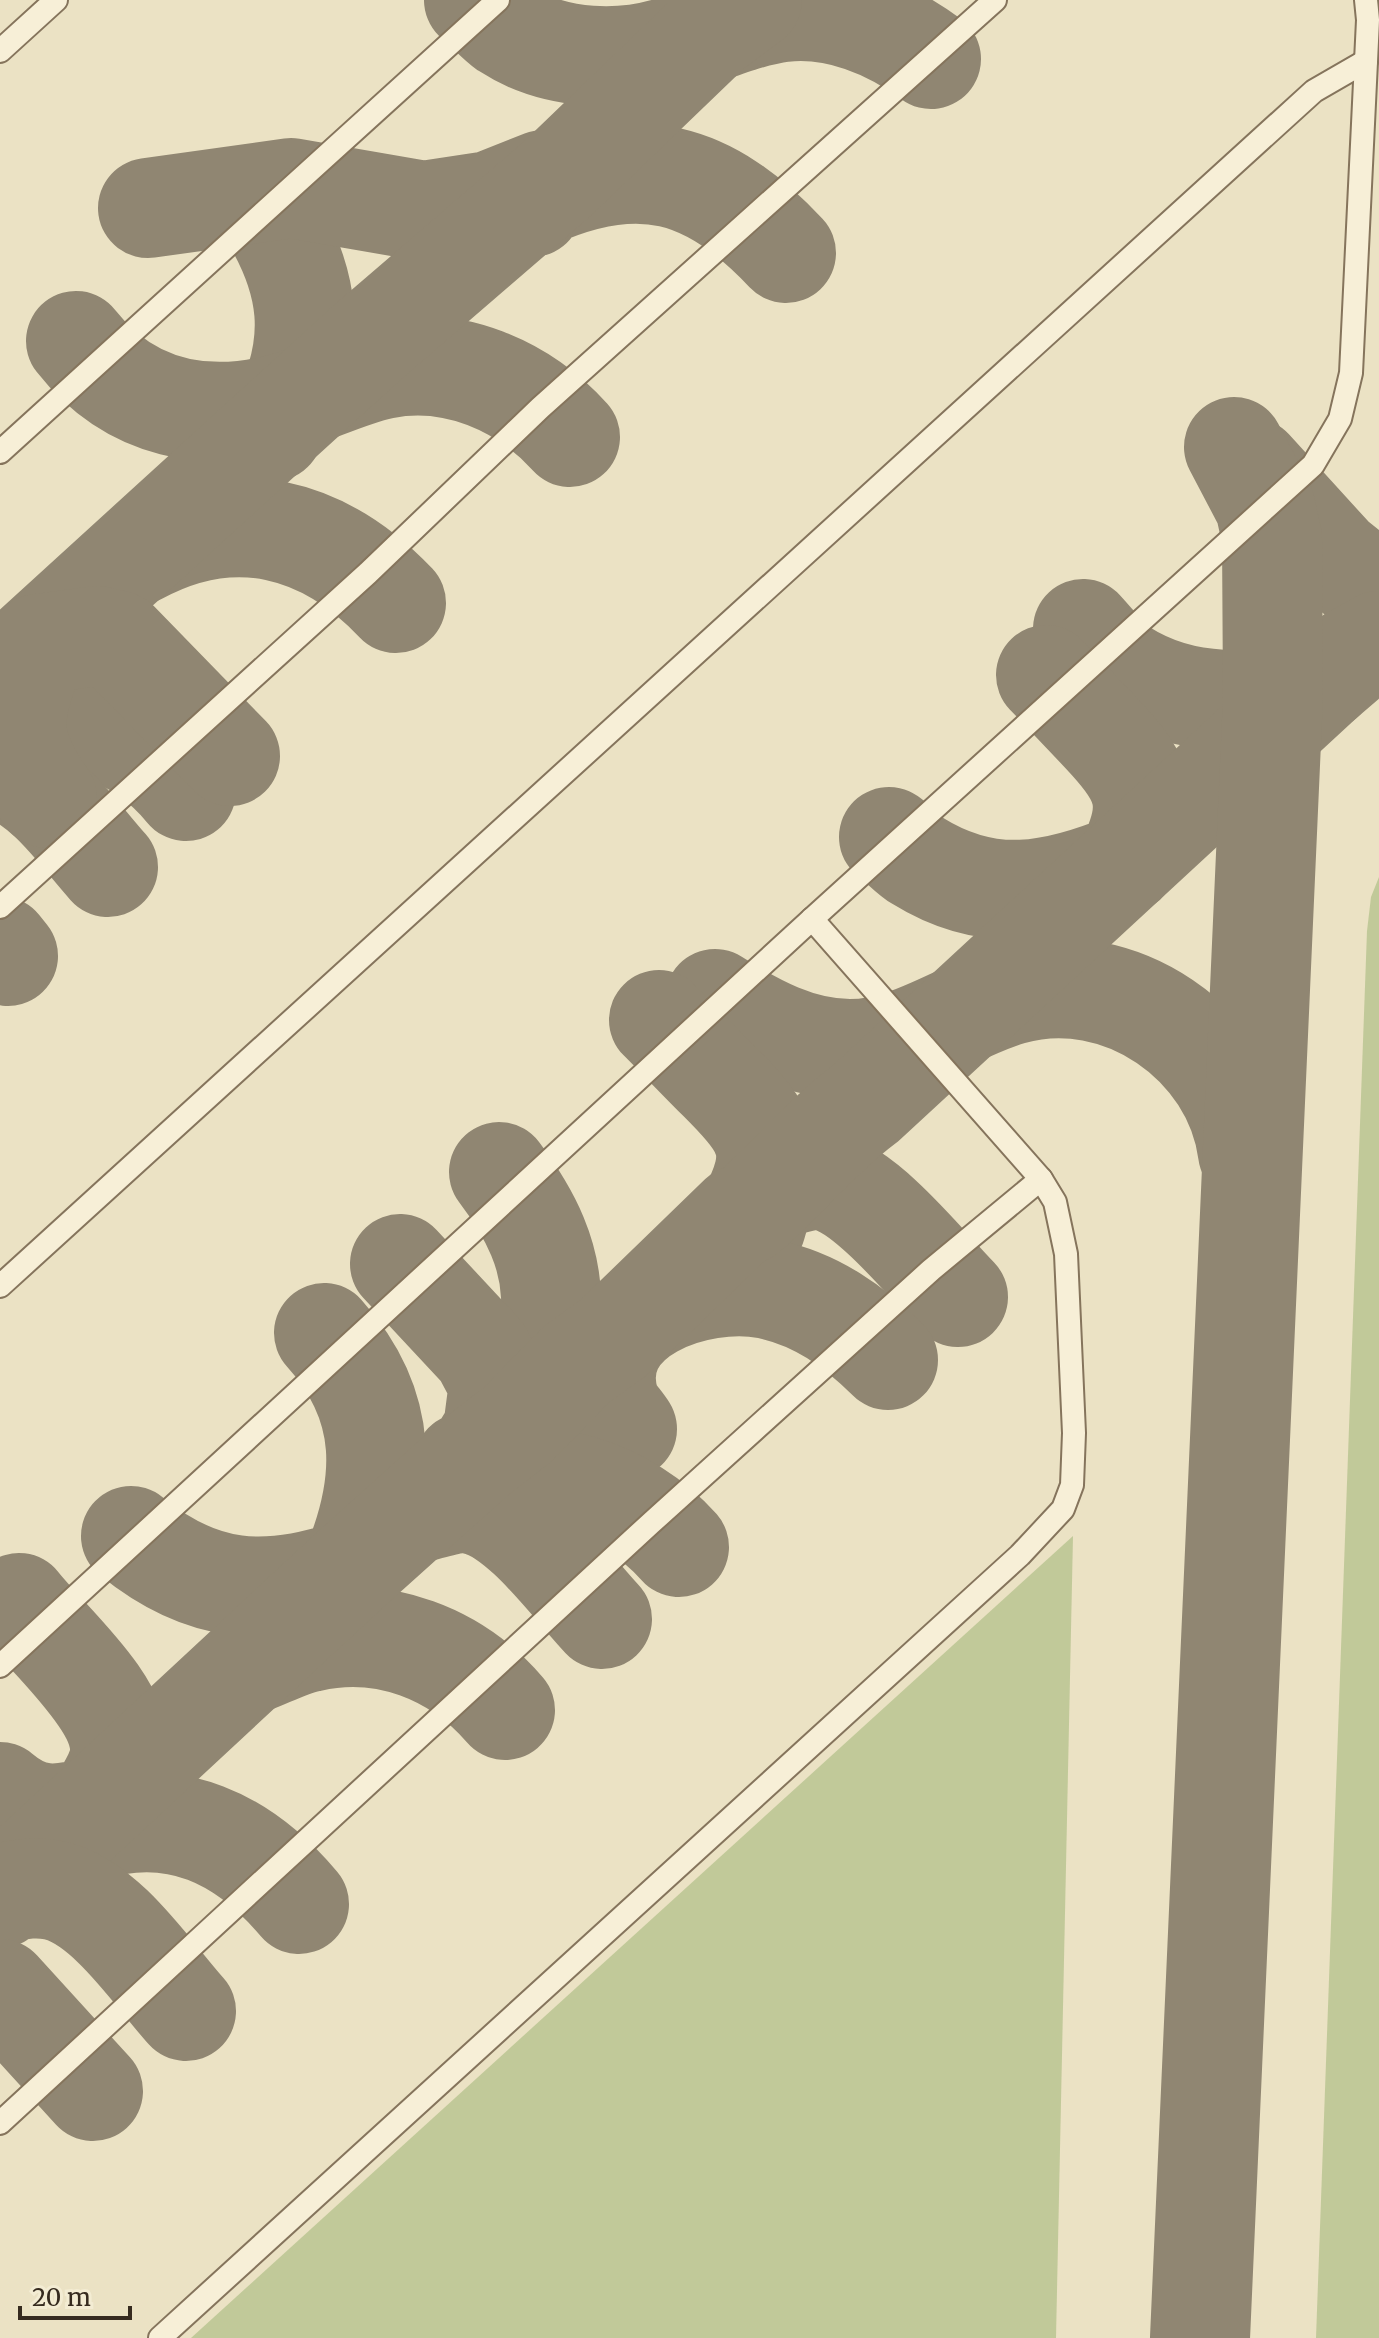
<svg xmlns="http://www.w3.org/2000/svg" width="1379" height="2338" viewBox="0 0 1379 2338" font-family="Merriweather,serif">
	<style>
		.green { fill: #c1c999 }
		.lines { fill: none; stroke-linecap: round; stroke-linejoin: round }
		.taxiway { stroke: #908672; stroke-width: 100 }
		.lane-casing { stroke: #85745c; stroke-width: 26 }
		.lane { stroke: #f7efd7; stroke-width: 22 }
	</style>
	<rect width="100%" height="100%" fill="#ebe2c4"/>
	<g class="green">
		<path d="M1379,877V2338H1316L1367,931L1371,897Z"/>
		<path d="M1073,1536L1056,2338H191Z"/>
	</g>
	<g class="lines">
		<g class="taxiway">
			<path d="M474,0C485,9 495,21 506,29C555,61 624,63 678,44C712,32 747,17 783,12C836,6 889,28 931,59"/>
			<path d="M259,199C312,277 322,346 273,431"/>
			<path d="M532,207L536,198C639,152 709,171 786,253"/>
			<path d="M148,208L291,188L424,211L490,201L543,180"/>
			<path d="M76,341C130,410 208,425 290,401C321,391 350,376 383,369C453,355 523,385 570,437"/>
			<path d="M1252,468L1334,558L1379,594"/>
			<path d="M138,555C233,503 324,527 396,603"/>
			<path d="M1083,629C1095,642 1108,659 1122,669C1183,708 1260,708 1324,680"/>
			<path d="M0,677L369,341L557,179L712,30L752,0"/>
			<path d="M0,720C74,717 137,731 186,791"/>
			<path d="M0,769C46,785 76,831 108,867"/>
			<path d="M47,798C3,736 13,712 38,644L97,636L118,641L230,756"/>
			<path d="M889,837C899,844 908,855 918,861C989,905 1053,893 1126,863C1155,804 1146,781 1103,735C1084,715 1065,695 1046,675"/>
			<path d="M0,946L8,956"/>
			<path d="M715,999C756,1025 800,1049 850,1049C910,1049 956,1011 1011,995C1119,964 1234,1044 1248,1153"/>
			<path d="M659,1020C679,1040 699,1061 719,1081C767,1129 782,1150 747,1214"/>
			<path d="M499,1172C568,1263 563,1327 516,1427"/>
			<path d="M756,1226C762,1204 769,1189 794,1184C806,1181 818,1178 830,1182C871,1195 926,1264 958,1297"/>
			<path d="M400,1264L482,1352L499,1384L493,1430L477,1456L464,1463"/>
			<path d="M627,1429C622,1421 613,1412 610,1404C582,1315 699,1275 768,1289C816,1299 854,1326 888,1360"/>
			<path d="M131,1536C202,1594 266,1598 351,1569C387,1483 390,1406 324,1333"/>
			<path d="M602,1619C569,1584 520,1513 472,1504C455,1501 434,1509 417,1513C432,1506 452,1492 465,1487C538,1458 630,1491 679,1547"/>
			<path d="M251,1664C270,1657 290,1646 310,1642C383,1625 456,1653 505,1710"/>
			<path d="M0,1792C32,1819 58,1817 97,1805C106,1789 118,1773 120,1754C123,1703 49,1641 19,1603"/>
			<path d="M45,1855C59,1848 73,1837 88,1832C175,1804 244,1839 299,1904"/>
			<path d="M0,1895L351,1569L477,1456L517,1425L577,1364L613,1338L740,1215L747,1214C788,1178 822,1136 866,1103L1324,680L1352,656L1379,641"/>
			<path d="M0,1898L2,1893C21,1889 38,1886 57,1891C107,1904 152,1973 186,2011"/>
			<path d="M0,1989L93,2091"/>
			<path d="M1200,2338L1273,697L1272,538L1265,506L1234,447"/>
		</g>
		<defs>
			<g id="lane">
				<path d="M0,51L56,0"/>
				<path d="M0,452L498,0"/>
				<path d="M0,907L368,573L540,408L995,0"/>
				<path d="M0,1286L1314,91L1366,61"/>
				<path d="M0,1666L812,919L1313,465L1340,419L1351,373L1368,20L1366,0"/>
				<path d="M0,2123L651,1523L931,1270L1041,1179"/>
				<path d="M160,2338L1020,1555L1063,1509L1072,1485L1074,1433L1066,1254L1055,1202L1041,1179L812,919"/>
			</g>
		</defs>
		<use href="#lane" class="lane-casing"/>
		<use href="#lane" class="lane"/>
	</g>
	<path d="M20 2306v12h110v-12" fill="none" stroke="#362b1f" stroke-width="4"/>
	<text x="32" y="2306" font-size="24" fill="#362b1f" stroke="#f3ecd3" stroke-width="6" paint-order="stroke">20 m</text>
</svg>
